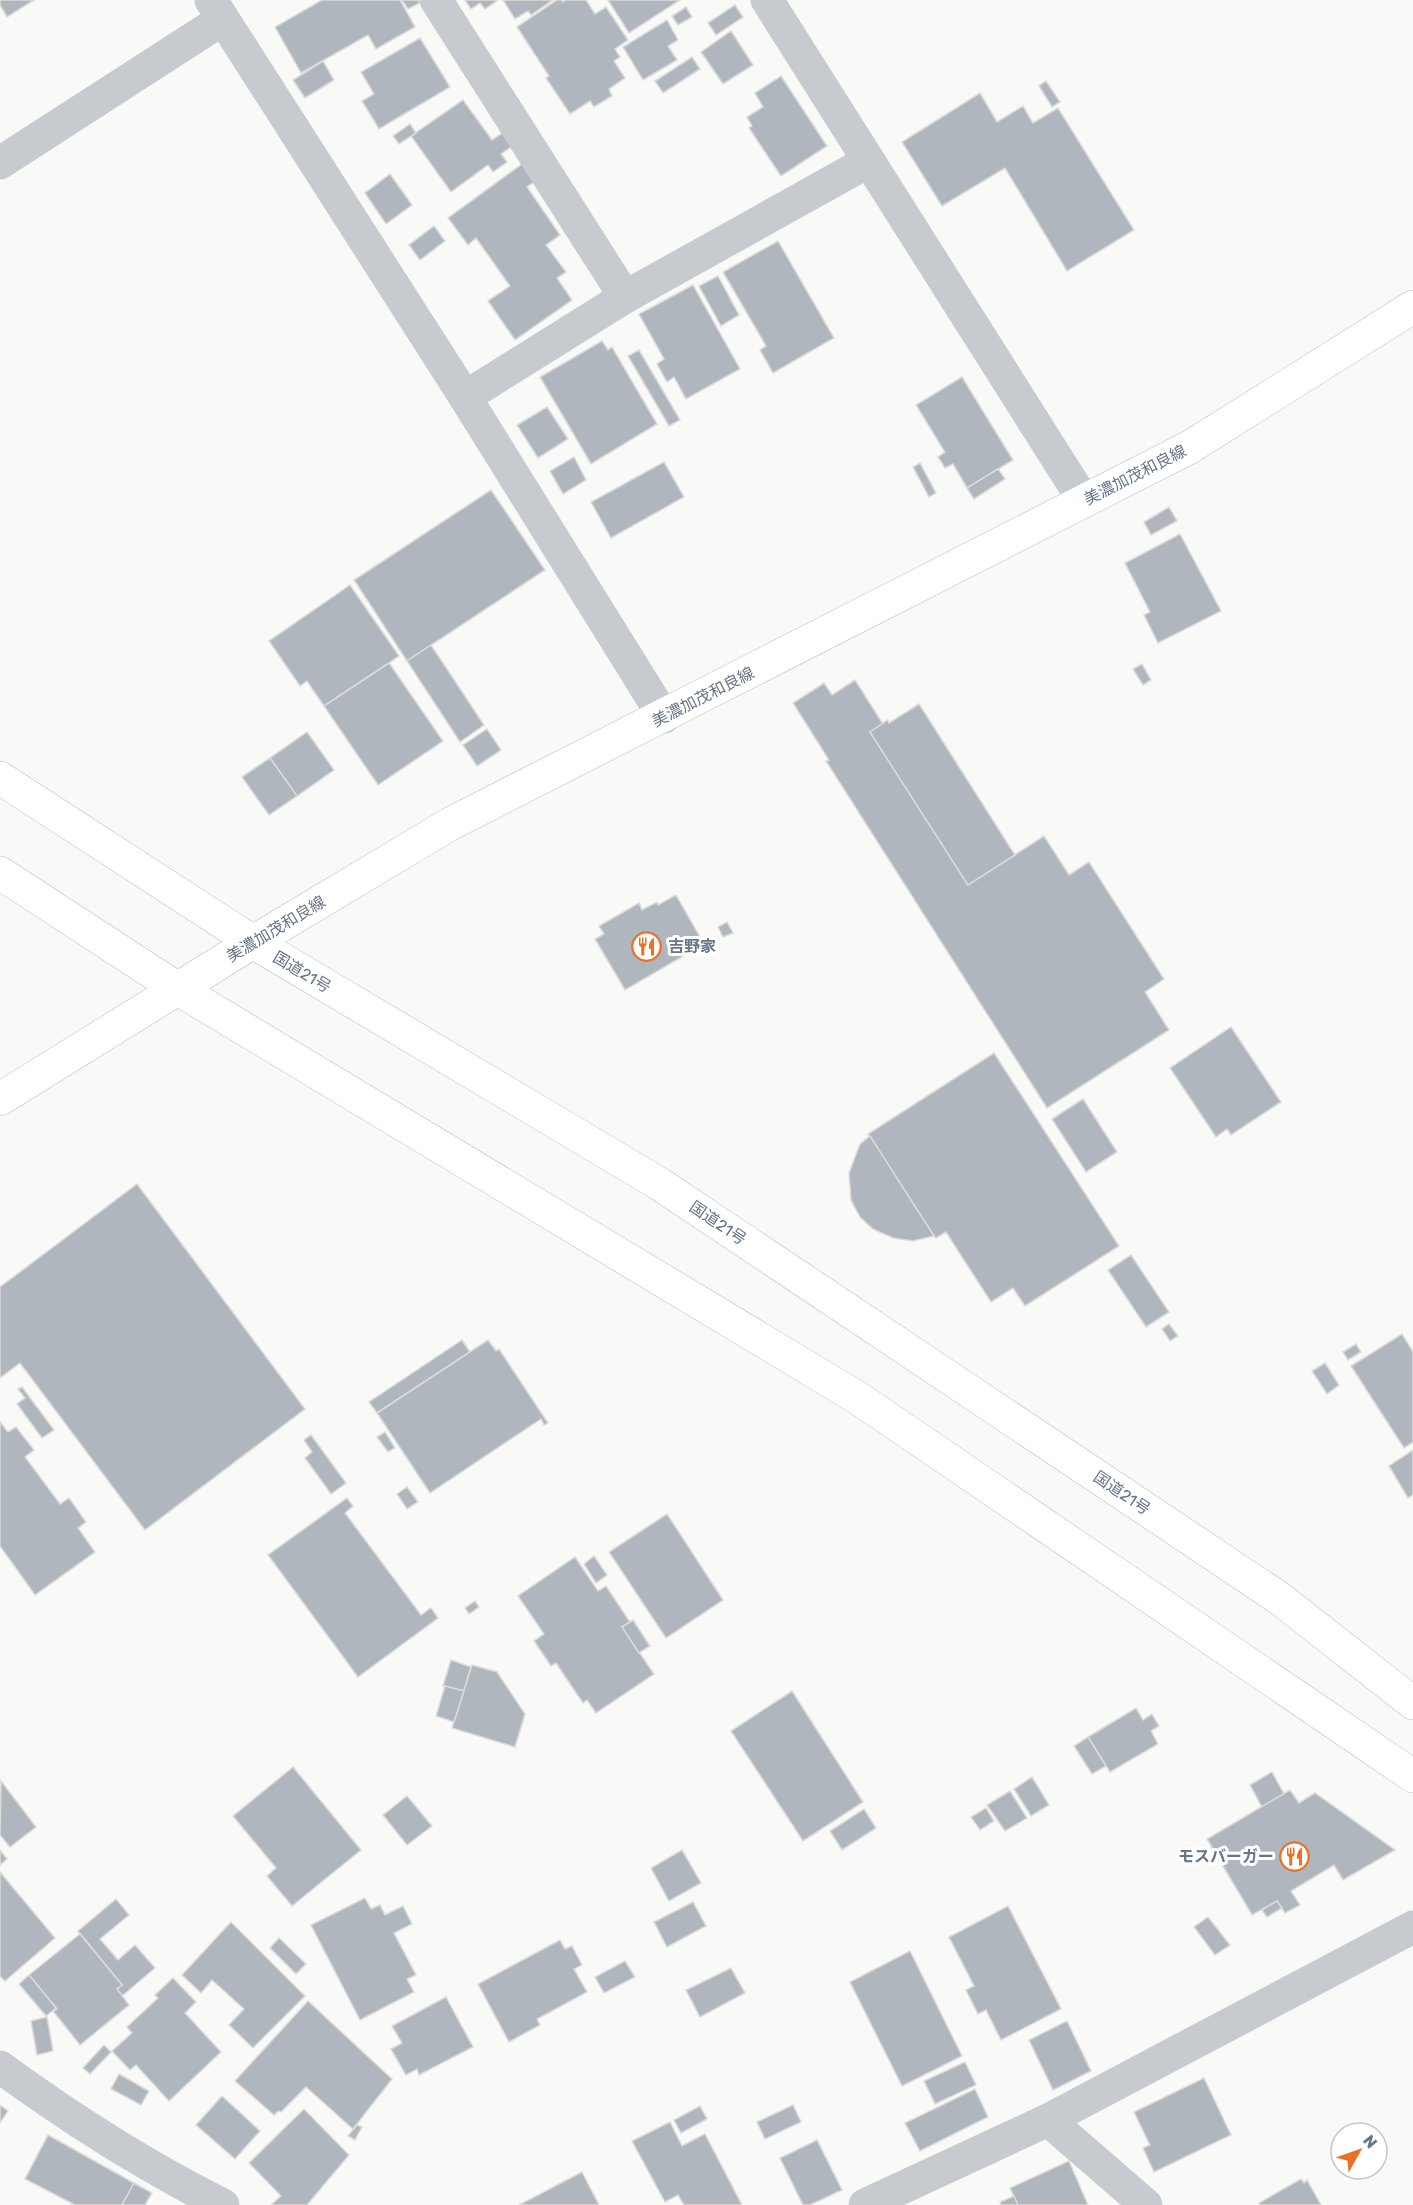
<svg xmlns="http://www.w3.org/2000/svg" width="1413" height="2205" viewBox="0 0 1413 2205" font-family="Rubik,'Noto Sans JP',sans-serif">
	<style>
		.building { fill: #b0b6be; stroke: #dbdbd9; stroke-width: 1.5 }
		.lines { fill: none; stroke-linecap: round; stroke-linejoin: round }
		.major-casing { stroke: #babdc2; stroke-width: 34 }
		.highway-casing { stroke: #b9bcc0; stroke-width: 34 }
		.minor { stroke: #c7cace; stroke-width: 33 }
		.major { stroke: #fff; stroke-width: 33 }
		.highway { stroke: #fff; stroke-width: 33 }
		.labels { text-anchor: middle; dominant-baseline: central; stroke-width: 6; stroke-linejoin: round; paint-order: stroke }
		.street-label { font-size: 16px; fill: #677589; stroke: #fff }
		.poi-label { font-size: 16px; font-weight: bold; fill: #677589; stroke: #fff; text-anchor: start }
	</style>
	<rect width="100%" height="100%" fill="#f9f9f7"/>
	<g class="building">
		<path d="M0,0H34L7,17L0,5Z"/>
		<path d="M322,0H400L415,27L376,49L368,35L301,73L275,27Z"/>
		<path d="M402,0H418L420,3L408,9Z"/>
		<path d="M465,0H498L485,9L480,3L471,9Z"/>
		<path d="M503,0H553L531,15L528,11L515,19Z"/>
		<path d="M557,0H562L563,2L566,0H586L595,14L606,7L628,40L615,49L620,57L614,61L625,78L609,89L612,96L594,107L590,101L570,114L546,78L549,76L517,27Z"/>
		<path d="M608,0H680L629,33Z"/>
		<path d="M735,5L743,17L716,35L708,23Z"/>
		<path d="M686,7L692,17L678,25L672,16Z"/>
		<path d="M667,20L678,40L668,46L677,60L643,80L623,47Z"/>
		<path d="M731,31L753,65L723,84L701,52Z"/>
		<path d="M420,38L450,87L379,129L362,101L374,94L361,72Z"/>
		<path d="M692,57L700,69L663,93L655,81Z"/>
		<path d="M323,61L334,80L305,98L293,80Z"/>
		<path d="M781,76L827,146L781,176L749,128L752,126L747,117L763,107L755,93Z"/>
		<path d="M1046,81L1060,102L1052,107L1039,86Z"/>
		<path d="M980,93L997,122L1023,106L1033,123L1058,108L1134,230L1067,271L1005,168L942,206L902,142Z"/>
		<path d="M463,100L492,140L504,132L514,145L501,154L507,162L493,172L488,165L451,192L411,136Z"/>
		<path d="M410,124L416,133L399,144L393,136Z"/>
		<path d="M522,164L534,182L527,187L560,235L546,245L566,272L557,278L572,300L515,340L488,301L510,286L476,238L468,245L448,218Z"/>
		<path d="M390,174L412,205L386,224L365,193Z"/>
		<path d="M434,226L445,241L420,260L409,245Z"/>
		<path d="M778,241L834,338L773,373L760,350L766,346L723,272Z"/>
		<path d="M718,276L739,315L721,326L699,286Z"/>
		<path d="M693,285L740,369L686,399L674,377L667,382L657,364L664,359L639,314Z"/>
		<path d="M602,341L608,350L612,347L657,424L591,464L540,377Z"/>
		<path d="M639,350L680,420L669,426L628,356Z"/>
		<path d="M962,377L1013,460L967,488L953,464L945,468L938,457L945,452L916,405Z"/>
		<path d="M547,407L568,439L538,458L517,425Z"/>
		<path d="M574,457L586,480L563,494L550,471Z"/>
		<path d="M664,462L684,497L611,538L591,502Z"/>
		<path d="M920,463L936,493L929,497L913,467Z"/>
		<path d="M998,469L1005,479L974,499L967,488Z"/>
		<path d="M491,490L545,570L407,661L354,580Z"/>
		<path d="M1169,507L1177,521L1151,535L1144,522Z"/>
		<path d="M1180,534L1221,611L1158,643L1144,615L1150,612L1125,563Z"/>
		<path d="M350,585L399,656L324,706L307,681L300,686L269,641Z"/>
		<path d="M431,645L484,725L460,742L407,661Z"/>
		<path d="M389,663L443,741L378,785L324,706Z"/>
		<path d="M1142,664L1151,680L1143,685L1133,669Z"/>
		<path d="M855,680L883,724L870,732L968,885L1044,836L1069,875L1089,862L1164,979L1145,992L1169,1030L1047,1108L826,761L829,760L793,703L824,683L832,695Z"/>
		<path d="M919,704L1015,855L968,885L870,732L888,720L889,723Z"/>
		<path d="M487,729L501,750L477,766L463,745Z"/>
		<path d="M307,732L334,770L297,796L270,758Z"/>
		<path d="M270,758L297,796L269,815L242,777Z"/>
		<path d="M676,895L704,944L625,990L595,939L604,934L599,926L639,903L642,910L657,902L658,905Z"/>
		<path d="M727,922L733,933L723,937L718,927Z"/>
		<path d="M1231,1027L1281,1102L1231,1135L1227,1129L1216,1137L1170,1068Z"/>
		<path d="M994,1053L1119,1246L1025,1306L1013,1288L991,1302L946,1232L936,1238L934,1236L868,1134Z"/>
		<path d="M1083,1099L1117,1152L1086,1172L1052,1119Z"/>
		<path d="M870,1136L934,1236L913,1241L893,1238L873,1229L860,1217L851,1200L849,1173L860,1144Z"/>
		<path d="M137,1184L305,1409L145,1530L20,1363L0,1378V1287Z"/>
		<path d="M1131,1255L1169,1312L1146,1327L1108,1270Z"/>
		<path d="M1169,1324L1178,1336L1170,1341L1162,1329Z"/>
		<path d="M1402,1334L1413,1352V1442L1404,1448L1351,1366Z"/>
		<path d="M462,1340L470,1352L377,1413L369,1402Z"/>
		<path d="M488,1340L496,1351L499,1349L548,1423L544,1425L541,1419L430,1493L377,1413Z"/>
		<path d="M1356,1344L1361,1352L1348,1360L1343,1352Z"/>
		<path d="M1325,1363L1339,1385L1327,1394L1312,1371Z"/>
		<path d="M22,1387L54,1430L42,1438L17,1404L25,1398L18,1389Z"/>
		<path d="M0,1422L8,1432L16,1427L34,1450L25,1457L60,1504L69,1498L86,1522L78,1528L95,1552L35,1595L0,1546Z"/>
		<path d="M385,1432L395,1448L388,1452L377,1437Z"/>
		<path d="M311,1435L346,1483L331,1494L305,1458L312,1452L304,1440Z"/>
		<path d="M1413,1450V1495L1408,1498L1389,1466Z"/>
		<path d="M407,1487L418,1502L407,1509L397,1494Z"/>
		<path d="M347,1498L353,1506L345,1513L421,1615L431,1608L438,1618L358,1677L268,1555Z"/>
		<path d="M667,1514L723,1600L666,1638L609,1552Z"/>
		<path d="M594,1556L607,1575L596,1583L584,1564Z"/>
		<path d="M575,1557L598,1591L606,1586L630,1622L622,1627L654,1674L596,1713L587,1700L583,1703L556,1663L551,1666L534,1641L544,1634L518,1596Z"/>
		<path d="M475,1601L479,1607L469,1614L465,1608Z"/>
		<path d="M633,1620L650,1646L639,1653L622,1627Z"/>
		<path d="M451,1660L471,1667L464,1691L443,1686Z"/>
		<path d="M472,1665L497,1672L525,1714L515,1747L452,1728Z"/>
		<path d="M445,1686L464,1691L454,1722L436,1716Z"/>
		<path d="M792,1691L863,1802L803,1841L731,1731Z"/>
		<path d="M1136,1708L1143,1720L1152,1714L1159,1726L1151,1731L1158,1744L1110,1772L1088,1737Z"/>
		<path d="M1088,1737L1106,1766L1092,1774L1074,1746Z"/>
		<path d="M293,1767L361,1850L292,1906L267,1876L276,1868L233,1816Z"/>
		<path d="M1272,1772L1284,1794L1262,1807L1250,1785Z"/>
		<path d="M1032,1777L1049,1805L1031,1816L1014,1789Z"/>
		<path d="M1,1781L36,1827L10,1847L0,1835Z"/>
		<path d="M1290,1790L1299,1803L1315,1793L1395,1850L1343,1880L1334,1865L1291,1891L1300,1905L1285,1913L1277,1901L1252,1915L1207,1839Z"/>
		<path d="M1010,1791L1027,1818L1005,1831L987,1805Z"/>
		<path d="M407,1796L432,1826L407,1845L383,1815Z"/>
		<path d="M986,1808L994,1821L980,1830L971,1817Z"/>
		<path d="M864,1809L876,1828L842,1850L830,1831Z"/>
		<path d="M0,1850L7,1859L0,1865Z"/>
		<path d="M682,1850L701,1883L669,1901L651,1868Z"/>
		<path d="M0,1872L55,1938L5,1981L0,1976Z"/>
		<path d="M365,1898L371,1909L380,1905L385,1915L403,1906L412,1924L394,1933L416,1975L407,1979L414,1992L360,2020L311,1925Z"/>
		<path d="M116,1899L129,1915L100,1939L118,1960L135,1945L155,1968L122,1996L117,1989L122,1985L78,1931Z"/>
		<path d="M1277,1901L1282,1908L1267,1917L1262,1910Z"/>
		<path d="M693,1902L706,1926L667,1947L654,1922Z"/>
		<path d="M1008,1906L1061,2009L1001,2040L986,2010L978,2014L966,1990L974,1986L949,1937Z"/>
		<path d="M1208,1917L1230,1945L1215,1955L1194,1927Z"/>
		<path d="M231,1922L305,1996L253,2048L229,2025L244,2009L212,1980L201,1993L182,1975Z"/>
		<path d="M80,1934L122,1985L117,1989L129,2005L80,2045L53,2011L57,2009L29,1975Z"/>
		<path d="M279,1938L306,1964L296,1974L270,1948Z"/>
		<path d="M560,1940L565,1949L572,1946L582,1965L574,1969L587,1992L537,2019L540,2025L509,2042L478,1984Z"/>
		<path d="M910,1951L962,2056L902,2086L850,1982Z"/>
		<path d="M625,1961L635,1977L604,1993L595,1977Z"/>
		<path d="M731,1968L745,1993L700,2017L686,1990Z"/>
		<path d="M29,1975L56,2008L46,2016L19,1984Z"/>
		<path d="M173,1978L196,2002L185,2013L221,2052L169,2101L136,2065L130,2070L112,2051L132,2033L127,2027L158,1998L155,1995Z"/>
		<path d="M446,1997L473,2047L419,2075L417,2069L406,2075L391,2049L402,2043L392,2026Z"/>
		<path d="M308,2001L392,2079L353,2129L306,2087L281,2112L278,2111L274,2115L235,2081Z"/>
		<path d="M47,2017L53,2051L37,2055L31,2021Z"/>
		<path d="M1067,2021L1091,2071L1053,2090L1029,2040Z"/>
		<path d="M104,2045L111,2052L90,2074L83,2068Z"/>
		<path d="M965,2062L976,2085L935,2104L924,2081Z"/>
		<path d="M119,2074L149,2091L141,2105L111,2089Z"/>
		<path d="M1204,2078L1231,2135L1154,2172L1143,2148L1150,2145L1134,2112Z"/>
		<path d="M975,2089L988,2117L920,2151L905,2123Z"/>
		<path d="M222,2096L260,2131L235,2159L196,2125Z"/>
		<path d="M0,2105L8,2111L0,2123Z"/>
		<path d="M793,2105L801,2122L765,2139L757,2122Z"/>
		<path d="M700,2106L707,2119L681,2133L674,2120Z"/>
		<path d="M304,2109L349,2155L307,2205H271L281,2196L249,2163Z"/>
		<path d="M670,2122L682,2146L705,2134L742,2205H684L678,2195L665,2202L632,2141Z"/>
		<path d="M357,2125L362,2127L355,2140L348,2136Z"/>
		<path d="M48,2135L134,2183L122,2205H75L25,2179Z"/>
		<path d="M817,2140L842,2190L810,2205H803L780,2158Z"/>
		<path d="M1069,2161L1088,2205H1018L1010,2188Z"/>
		<path d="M582,2172L599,2205H519Z"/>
		<path d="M1301,2179L1304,2183L1307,2180L1321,2205H1260L1259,2203Z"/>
		<path d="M134,2183L152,2193L145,2205H122Z"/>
		<path d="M1014,2196L1018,2205H1001L1000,2202Z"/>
	</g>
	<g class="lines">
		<defs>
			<path id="major" d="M0,1099L253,942L450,824L1190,447L1413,307"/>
			<g id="highway">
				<path d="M0,778L253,942L658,1183L1279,1598L1413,1703"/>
				<path d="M0,873L178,989L858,1398L1413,1776"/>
			</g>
		</defs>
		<use href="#major" class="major-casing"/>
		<use href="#highway" class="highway-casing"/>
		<g class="minor">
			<path d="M211,0L465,397L664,717"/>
			<path d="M436,0L625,297"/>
			<path d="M767,0L1084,501"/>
			<path d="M0,163L223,19"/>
			<path d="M465,397L625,297L869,161"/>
			<path d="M0,2067C70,2118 145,2166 223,2205"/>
			<path d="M1048,2120L1146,2205"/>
			<path d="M865,2205L1048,2120L1413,1927"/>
		</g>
		<use href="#major" class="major"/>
		<use href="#highway" class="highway"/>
	</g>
	<defs>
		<symbol id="restaurant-ring" viewBox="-11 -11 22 22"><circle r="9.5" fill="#fff" stroke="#ea7126" stroke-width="1.5"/><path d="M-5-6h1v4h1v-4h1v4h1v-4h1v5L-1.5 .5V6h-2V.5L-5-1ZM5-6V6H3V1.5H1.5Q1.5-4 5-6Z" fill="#ea7126"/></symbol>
	</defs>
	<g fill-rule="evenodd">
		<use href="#restaurant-ring" x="630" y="930" width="33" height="33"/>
		<use href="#restaurant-ring" x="1278" y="1840" width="33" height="33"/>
	</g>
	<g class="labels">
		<g class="street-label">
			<text transform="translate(1135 475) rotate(-27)">美濃加茂和良線</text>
			<text transform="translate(703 697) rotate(-27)">美濃加茂和良線</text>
			<text transform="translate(276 929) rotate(-31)">美濃加茂和良線</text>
			<text transform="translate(302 972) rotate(31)">国道21号</text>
			<text transform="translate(718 1223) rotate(34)">国道21号</text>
			<text transform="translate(1122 1493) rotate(34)">国道21号</text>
		</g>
		<g class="poi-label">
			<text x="668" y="946">吉野家</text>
			<text x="1274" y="1856" text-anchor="end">モスバーガー</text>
		</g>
	</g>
	<g transform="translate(1359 2151) rotate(50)"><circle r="28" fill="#ffffff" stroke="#c2c8d0" stroke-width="1.5"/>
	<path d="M0-4.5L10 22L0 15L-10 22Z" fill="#ea7126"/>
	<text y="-9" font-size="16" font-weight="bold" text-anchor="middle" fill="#677589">N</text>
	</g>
</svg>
